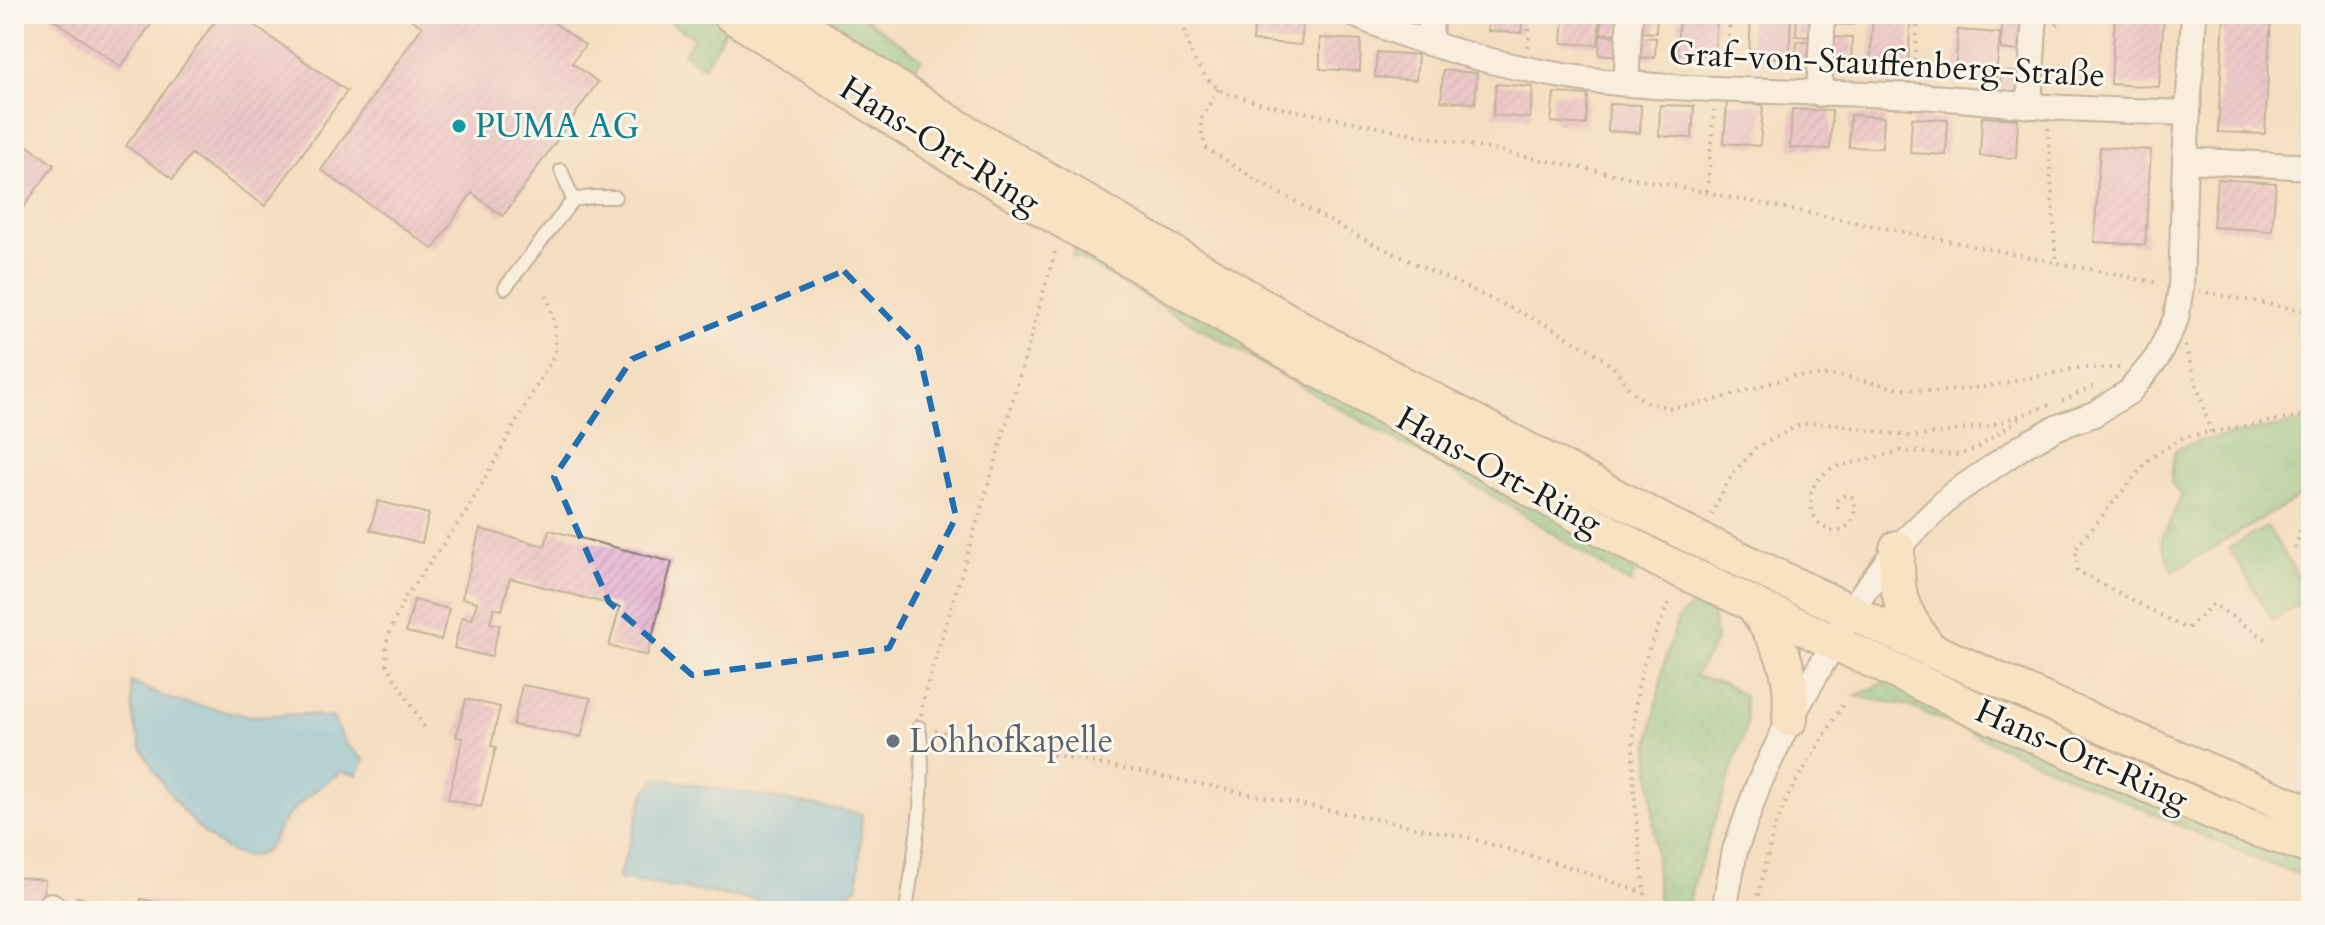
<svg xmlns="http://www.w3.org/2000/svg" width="2325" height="925" viewBox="0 0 2325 925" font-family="Cardo,serif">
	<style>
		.grass { fill: url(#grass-dots); stroke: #4c7252; stroke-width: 2 }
		.park { fill: url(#park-tufts); stroke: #4c7252; stroke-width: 2 }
		.pitch { fill: #7cc887; stroke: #4c7252; stroke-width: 2 }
		.water { fill: #6ac1e7; stroke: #436e82; stroke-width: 2 }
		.building { fill: url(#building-hatch) }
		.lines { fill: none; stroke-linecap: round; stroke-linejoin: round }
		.service-casing { stroke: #887d6e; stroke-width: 16 }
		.minor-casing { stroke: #887d6e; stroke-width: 28 }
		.secondary-casing { stroke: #887d6e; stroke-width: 38 }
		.path { stroke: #887d6e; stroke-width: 4; stroke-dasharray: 2 6; stroke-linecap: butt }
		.service { stroke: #fff; stroke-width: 12 }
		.minor { stroke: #fff; stroke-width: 24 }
		.secondary { stroke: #fae7c3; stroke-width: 34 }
		.marked { fill: none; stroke: #1f6fb2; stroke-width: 6; stroke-dasharray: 16 10; stroke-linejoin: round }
		.culture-dot { fill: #0f9aa8; stroke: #fbf7ec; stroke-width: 3 }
		.worship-dot { fill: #6b7280; stroke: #fbf7ec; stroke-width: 3 }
		.labels { text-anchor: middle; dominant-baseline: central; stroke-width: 6; stroke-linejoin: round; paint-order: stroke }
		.street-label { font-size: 34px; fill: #1c1c1c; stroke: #fbf7ec }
		.culture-label { font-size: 34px; fill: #0d838f; stroke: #fbf7ec; text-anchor: start }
		.worship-label { font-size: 34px; fill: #5b616d; stroke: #fbf7ec; text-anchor: start }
	</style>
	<defs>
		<pattern id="grass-dots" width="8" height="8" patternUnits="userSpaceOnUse" patternTransform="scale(2)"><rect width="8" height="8" fill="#7cc887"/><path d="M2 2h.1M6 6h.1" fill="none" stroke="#6bab74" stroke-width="1.8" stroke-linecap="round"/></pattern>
		<pattern id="park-tufts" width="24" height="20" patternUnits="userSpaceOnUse" patternTransform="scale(2)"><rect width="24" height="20" fill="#7cc887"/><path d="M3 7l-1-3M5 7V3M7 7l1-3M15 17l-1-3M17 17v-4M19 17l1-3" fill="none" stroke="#6bab74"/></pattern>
		<pattern id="building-hatch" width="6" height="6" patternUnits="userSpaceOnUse" patternTransform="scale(2)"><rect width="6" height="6" fill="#e2aacf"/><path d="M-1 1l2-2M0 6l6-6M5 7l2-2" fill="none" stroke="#c192b1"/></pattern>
	</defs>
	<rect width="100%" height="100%" fill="#fbf7ec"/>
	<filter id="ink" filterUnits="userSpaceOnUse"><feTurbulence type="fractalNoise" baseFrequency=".0125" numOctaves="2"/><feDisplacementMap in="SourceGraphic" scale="16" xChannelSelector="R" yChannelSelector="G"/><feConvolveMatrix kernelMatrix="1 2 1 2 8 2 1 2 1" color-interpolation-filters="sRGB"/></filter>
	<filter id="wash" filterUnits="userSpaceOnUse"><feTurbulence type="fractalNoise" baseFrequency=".006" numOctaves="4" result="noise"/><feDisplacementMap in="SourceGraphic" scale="32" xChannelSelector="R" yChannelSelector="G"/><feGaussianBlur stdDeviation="1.8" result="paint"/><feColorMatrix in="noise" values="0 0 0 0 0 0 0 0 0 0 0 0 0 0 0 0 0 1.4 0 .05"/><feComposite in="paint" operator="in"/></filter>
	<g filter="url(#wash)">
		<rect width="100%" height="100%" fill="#f4dec1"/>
		<g class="grass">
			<path d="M658,14H711L728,25L704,67L684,54L694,38Z"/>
			<path d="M800,14H860L922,59L905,80Z"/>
			<path d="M1078,245L1599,540L1635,573L1630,584L1517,510L1072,255Z"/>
			<path d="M1696,603L1712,611L1716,642L1695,676L1723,683L1744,696L1747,724L1692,889L1689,911H1659L1649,746L1664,663L1678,618Z"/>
			<path d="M1888,681L2311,857V879L2261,861L1909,706L1855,696Z"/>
		</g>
		<path class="park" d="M2311,420V471L2304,494L2172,572L2161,540L2182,495L2171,483L2174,451L2193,442Z"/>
		<path class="pitch" d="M2267,526L2311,597L2273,620L2229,548Z"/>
		<g class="water">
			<path d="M131,682L172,700L250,716L305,714L333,718L345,743L364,760L357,775L340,772C319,788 296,803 281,825C273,836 273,849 260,854C218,872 153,776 140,743C133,724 132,703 131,682Z"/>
			<path d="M658,778L862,814L858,886L839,901L803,907L618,879L645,792Z"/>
		</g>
		<g id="blocks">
			<g class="building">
				<path d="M46,14H158L121,67Z"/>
				<path d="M220,14H238L347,91L265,206L191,154L173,179L126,146Z"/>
				<path d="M404,14H547L554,19L553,22L585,45L572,63L598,82L503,216L472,193L433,249L321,170L422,27Z"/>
				<path d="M1255,14H1304L1301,45L1253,41Z"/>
				<path d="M1489,14H1523L1521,33L1488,31Z"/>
				<path d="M1564,14H1600L1598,45L1562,43Z"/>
				<path d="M1602,14H1620V34L1601,33Z"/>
				<path d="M1638,14H1657L1656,33L1637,32Z"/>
				<path d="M1679,14H1717L1715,55L1677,53Z"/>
				<path d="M1751,14H1791L1789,58L1749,57Z"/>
				<path d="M1797,14H1816L1815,37L1796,36Z"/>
				<path d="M1834,14H1853V25L1834,24Z"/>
				<path d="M1873,14H1911L1908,67L1870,65Z"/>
				<path d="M1966,14H2006L2005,22L1966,18Z"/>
				<path d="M2115,14H2164L2159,87L2111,84Z"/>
				<path d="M2224,14H2271L2265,134L2218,132Z"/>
				<path d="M2002,24L2021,25L2019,51L2001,49Z"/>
				<path d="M1958,30L2000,33L1996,78L1955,75Z"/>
				<path d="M1600,35L1619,36L1618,55H1599Z"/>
				<path d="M1637,37L1656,38L1655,58L1636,57Z"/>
				<path d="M1833,37L1852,38L1851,63L1832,62Z"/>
				<path d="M1320,38L1361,40L1360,71L1320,69Z"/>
				<path d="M1797,41L1815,42L1813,61L1796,59Z"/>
				<path d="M1377,52L1418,55L1416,80L1375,77Z"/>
				<path d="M1443,70L1477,73L1475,103L1441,101Z"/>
				<path d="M2001,71L2019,73L2017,92L2000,90Z"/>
				<path d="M1496,84L1533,87L1530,118L1493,115Z"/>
				<path d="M1554,93L1588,95L1586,125L1551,122Z"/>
				<path d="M1727,102L1763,105L1760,146L1724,143Z"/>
				<path d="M1609,104L1641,105L1640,133L1608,131Z"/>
				<path d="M1660,105L1694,106L1692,138L1659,136Z"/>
				<path d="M1792,109L1832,111L1830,149L1790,148Z"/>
				<path d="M1850,115L1884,117L1882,148L1849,147Z"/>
				<path d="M1982,117L2018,119L2016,158L1980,156Z"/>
				<path d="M1912,118L1948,120L1946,155L1910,153Z"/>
				<path d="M14,136L54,165L14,220Z"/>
				<path d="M2100,147L2151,150L2145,245L2094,242Z"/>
				<path d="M2217,179L2276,183L2272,231L2213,227Z"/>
				<path d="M378,501L429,514L422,543L370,530Z"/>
				<path d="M480,529L545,546L549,530L672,562L647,656L609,646L620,607L510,578L502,610L494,608L490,623L500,625L491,657L454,648L462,617L472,619L477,602L462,598Z"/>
				<path d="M414,600L449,609L441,640L406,632Z"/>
				<path d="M522,685L591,698L581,737L513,725Z"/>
				<path d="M466,699L500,707L491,746L496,747L481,807L448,799L463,738L456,737Z"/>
				<path d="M14,877L45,880L43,911H14Z"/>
				<path d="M77,897L128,910V911H73Z"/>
				<path d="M141,899L180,907L179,911H138Z"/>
			</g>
		</g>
	</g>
	<g filter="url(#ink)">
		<use href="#blocks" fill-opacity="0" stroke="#887d6e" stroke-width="2"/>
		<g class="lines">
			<defs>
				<g id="service">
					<path d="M561,170L573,200"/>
					<path d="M505,288L573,200L592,197H615"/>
					<path d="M906,911C914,854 928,784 919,727"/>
				</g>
				<g id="minor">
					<path d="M1353,14C1436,51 1539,77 1629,84C1724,92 1819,91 1914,96C1959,98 2003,104 2048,107C2094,110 2141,111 2187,113"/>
					<path d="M1430,43L1431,14"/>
					<path d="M1626,84L1630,14"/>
					<path d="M1819,94L1823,14"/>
					<path d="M2029,105L2035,14"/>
					<path d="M2185,160L2311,167"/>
					<path d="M51,905V911"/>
					<path d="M1724,911L1735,850L1759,783L1790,719L1834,643L1849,612L1897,548L1953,494L2023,446L2058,427L2094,414L2129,392L2157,358L2176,319L2181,287L2185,160L2194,14"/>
				</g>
				<g id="secondary">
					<path d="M730,14L937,147L1315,368L1657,559L1986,714L2140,782L2244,825L2311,847"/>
					<path d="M783,14L949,122L1329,345L1681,531L1931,650L2130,738L2311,814"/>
					<path d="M1897,548C1896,599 1900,609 1930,650"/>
					<path d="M1754,606C1782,649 1794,667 1790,719"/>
				</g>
			</defs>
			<use href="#service" class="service-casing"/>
			<use href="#minor" class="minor-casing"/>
			<use href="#secondary" class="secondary-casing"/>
			<g class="path">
				<path d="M1184,14C1182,39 1196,71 1216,87C1226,95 1246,98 1258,103L2159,283"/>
				<path d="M2056,25L2064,14"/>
				<path d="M1528,47L1531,14"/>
				<path d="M1727,68L1730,14"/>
				<path d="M1915,76L1918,14"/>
				<path d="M1218,89L1200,121L1205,147L1258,181L1361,238L1551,327L1595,353L1616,370L1628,387L1645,402L1669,408L1709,402L1794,376H1841L1893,387L1936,392L1985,387L2079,368H2123"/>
				<path d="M2048,128L2056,262"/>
				<path d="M1707,191L1714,110"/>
				<path d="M2199,291L2311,312"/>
				<path d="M2185,346L2211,432"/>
				<path d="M2062,401L2094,386"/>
				<path d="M1838,508L1836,501C1841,495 1845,495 1852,497C1856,505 1856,513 1851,521C1832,555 1782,498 1832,468L1901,451L1958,455L1976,449L2023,416"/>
				<path d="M1711,515L1731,476L1756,448L1801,424L1828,423L1912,437L1989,426L2050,405"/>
				<path d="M2295,548L2311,495"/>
				<path d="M2266,639L2213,604L2187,629L2077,571L2076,548L2149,459L2184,437L2311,414"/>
				<path d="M921,715L924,696L995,463L1056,248"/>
				<path d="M424,727L387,665L386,646L388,636L405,597L465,514L555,353V325L547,295"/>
				<path d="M935,731L1465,837L1567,866L1645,893"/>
				<path d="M1647,911C1638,832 1624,752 1641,674C1647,649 1661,623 1670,600"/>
				<path d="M1754,911L1774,829L1789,794L1843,705"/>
			</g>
			<use href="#service" class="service"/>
			<use href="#minor" class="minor"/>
			<use href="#secondary" class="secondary"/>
		</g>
	</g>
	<path d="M0 0H2325V925H0ZM844,271L918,348L956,517L889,648L692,675L609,602L554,477L632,359Z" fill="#f4dec1" fill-opacity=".55" fill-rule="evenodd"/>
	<path class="marked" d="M844,271L918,348L956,517L889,648L692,675L609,602L554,477L632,359Z"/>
	<circle class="culture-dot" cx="459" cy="126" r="8"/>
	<circle class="worship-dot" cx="893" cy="741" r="8"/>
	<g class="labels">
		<g class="street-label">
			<text transform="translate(1887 64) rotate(3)">Graf-von-Stauffenberg-Straße</text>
			<text transform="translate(940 145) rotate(32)">Hans-Ort-Ring</text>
			<text transform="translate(1499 471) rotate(29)">Hans-Ort-Ring</text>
			<text transform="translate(2082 755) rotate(24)">Hans-Ort-Ring</text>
		</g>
		<g class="culture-label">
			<text x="475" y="126">PUMA AG</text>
		</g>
		<g class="worship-label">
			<text x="909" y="741">Lohhofkapelle</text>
		</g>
	</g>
	<rect width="2325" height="925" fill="none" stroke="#fbf7ec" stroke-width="48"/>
</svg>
